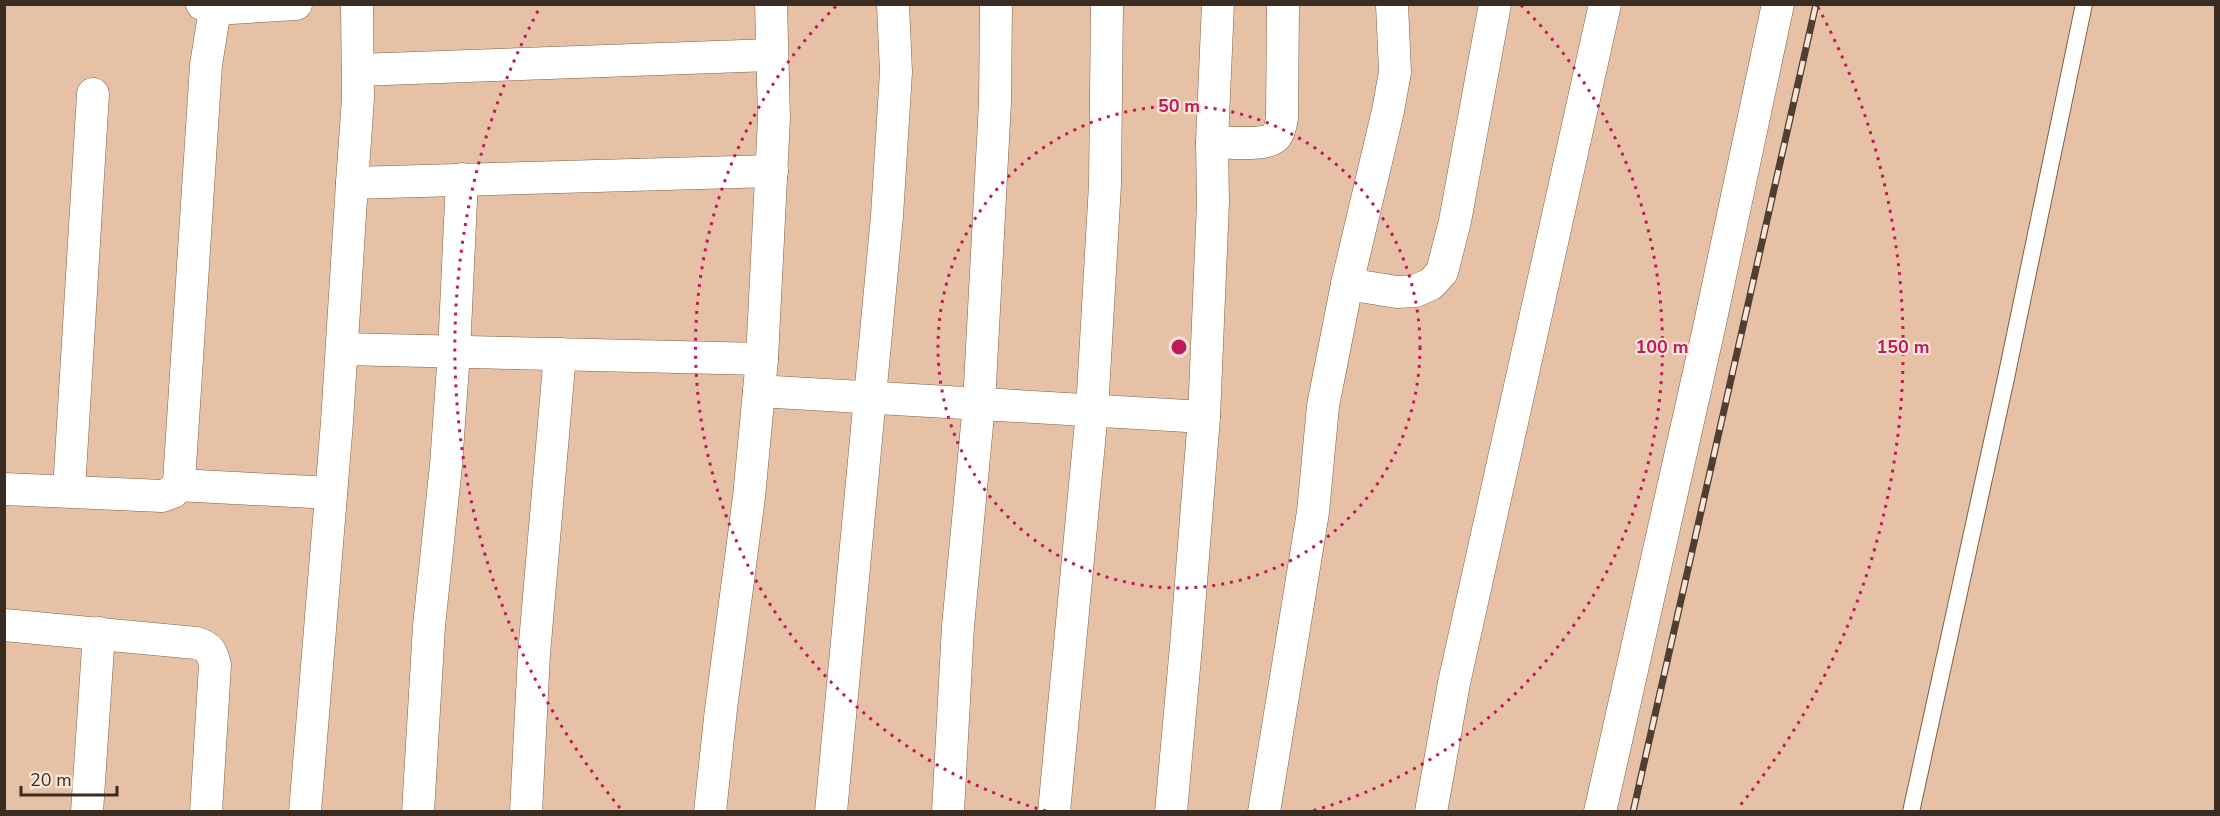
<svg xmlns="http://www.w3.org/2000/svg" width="2220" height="816" viewBox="0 0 2220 816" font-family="'Nunito Sans',sans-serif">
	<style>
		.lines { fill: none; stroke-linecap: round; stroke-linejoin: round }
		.lane-casing { stroke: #805f45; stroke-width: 18 }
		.street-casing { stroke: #805f45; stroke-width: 33 }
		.lane { stroke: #fff; stroke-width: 16 }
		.street { stroke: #fff; stroke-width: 32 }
		.rail-casing { stroke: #503f31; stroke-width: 7 }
		.rail { stroke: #fae6d8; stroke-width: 4.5; stroke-dasharray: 14; stroke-linecap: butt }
		.ring { fill: none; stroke: #c2185b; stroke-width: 3; stroke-dasharray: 3 6 }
		.centre { fill: #c2185b; stroke: #fae6d8; stroke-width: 3 }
		.ring-label { font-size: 18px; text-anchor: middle; font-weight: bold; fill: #c2185b; stroke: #fae6d8; stroke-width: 4.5; stroke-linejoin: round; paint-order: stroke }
	</style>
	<rect width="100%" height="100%" fill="#e7c1a5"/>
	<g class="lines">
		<defs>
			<path id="lane" d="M1911,812L2006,378L2084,4"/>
			<g id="street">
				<path d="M202,4L215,9L296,4"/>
				<path d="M1392,4L1395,72L1388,111L1347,284L1397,292L1415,291L1431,284L1442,272L1455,221L1495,4"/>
				<path d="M358,70L772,55"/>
				<path d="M1212,142C1227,142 1268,147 1276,136C1280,131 1281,124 1282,118L1283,4"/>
				<path d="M352,183L772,171"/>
				<path d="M342,349L762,359"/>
				<path d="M759,391L1204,417"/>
				<path d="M177,485L331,493"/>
				<path d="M4,489L162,496L173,492L179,482L206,65L215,9"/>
				<path d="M69,490L93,94"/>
				<path d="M4,625L196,643C210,647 212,652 215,665L206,812"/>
				<path d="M87,812L99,633"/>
				<path d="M305,812L337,422L352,183L358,98L357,4"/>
				<path d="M418,812L429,626L446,465L454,352L462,179"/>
				<path d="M526,812L534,654L560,354"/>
				<path d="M710,812L721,709L749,497L762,359L774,118L771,4"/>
				<path d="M831,812L887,216L896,72L893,4"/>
				<path d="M948,812L958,626L979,404L995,102L996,4"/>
				<path d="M1054,812L1092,411L1105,184L1107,4"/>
				<path d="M1171,812L1186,646L1204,417L1213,202L1212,142L1218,4"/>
				<path d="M1264,812L1313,512L1323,406L1347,284"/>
				<path d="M1431,812L1454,683L1605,4"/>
				<path d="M1600,812L1709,328L1778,4"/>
			</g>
		</defs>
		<use href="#lane" class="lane-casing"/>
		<use href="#street" class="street-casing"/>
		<use href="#lane" class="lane"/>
		<use href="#street" class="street"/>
		<defs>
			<path id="rail" d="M1633,812L1816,4"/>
		</defs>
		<use href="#rail" class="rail-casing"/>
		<use href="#rail" class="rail"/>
	</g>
	<g class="ring">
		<circle cx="1179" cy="347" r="241"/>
		<path d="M1046 811A483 483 0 0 1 837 5M1521 5A483 483 0 0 1 1312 811"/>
		<path d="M620 808A724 724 0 0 1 540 7M1818 7A724 724 0 0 1 1738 808"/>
	</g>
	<circle cx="1179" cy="347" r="9" class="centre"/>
	<g class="ring-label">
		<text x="1179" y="112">50 m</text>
		<text x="1662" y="353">100 m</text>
		<text x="1903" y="353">150 m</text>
	</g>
	<rect width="2220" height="816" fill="none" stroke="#3b2c21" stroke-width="12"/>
	<path d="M21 786v9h96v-9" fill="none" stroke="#3b2c21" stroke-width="3"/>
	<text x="30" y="786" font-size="18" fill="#3b2c21" stroke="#fae6d8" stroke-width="4.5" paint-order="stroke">20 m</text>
</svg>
